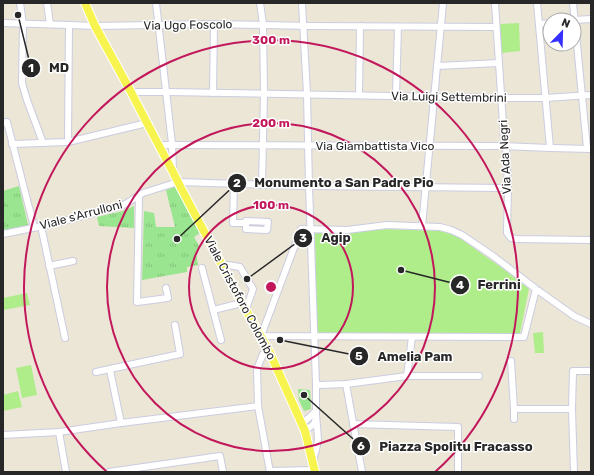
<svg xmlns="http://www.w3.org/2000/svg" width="594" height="475" viewBox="0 0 594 475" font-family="Rubik,sans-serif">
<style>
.park{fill:url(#park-tufts)}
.pitch{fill:#aeed8a}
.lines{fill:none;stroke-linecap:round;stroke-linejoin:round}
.minor-casing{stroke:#cccce1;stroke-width:8}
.major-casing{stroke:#fff;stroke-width:10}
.minor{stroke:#fff;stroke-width:6}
.major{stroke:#f7f44f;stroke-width:8}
.ring{fill:none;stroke:#c2185b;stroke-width:2}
.labels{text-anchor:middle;stroke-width:3;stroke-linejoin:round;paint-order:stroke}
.street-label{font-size:12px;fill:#272727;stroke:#fff}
.centre{fill:#c2185b;stroke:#fff;stroke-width:2}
.ring-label{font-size:12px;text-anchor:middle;font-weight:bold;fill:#c2185b;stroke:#fff;stroke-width:3;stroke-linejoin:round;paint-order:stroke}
.leader{fill:none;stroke:#272727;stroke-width:1.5}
.callout-dot{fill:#272727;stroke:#fff;stroke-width:1.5}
.mark-label{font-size:12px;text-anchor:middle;font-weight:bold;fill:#fff}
.callout-label{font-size:13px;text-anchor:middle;font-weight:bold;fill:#272727;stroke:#fff;stroke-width:3;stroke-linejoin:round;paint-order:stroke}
</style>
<defs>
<pattern id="park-tufts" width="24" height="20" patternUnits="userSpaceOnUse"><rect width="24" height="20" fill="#9ae58f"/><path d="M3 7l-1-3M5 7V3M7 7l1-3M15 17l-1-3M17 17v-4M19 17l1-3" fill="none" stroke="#85c47b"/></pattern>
</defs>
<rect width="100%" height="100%" fill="#ebe6d6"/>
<g class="park">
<polygon points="19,186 28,225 3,230 3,191"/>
<polygon points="176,186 200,233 194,237 199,246 196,252 198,265 187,267 187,272 142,280 144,211 154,213 156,227 175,227 166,190"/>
<polygon points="134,206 134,228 99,226 97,217 123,211"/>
<polygon points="298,389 310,390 311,409 304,411 299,400"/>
</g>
<g class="pitch">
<polygon points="519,23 520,51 502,53 499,24"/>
<polygon points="387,229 440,231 452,234 461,239 502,268 529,289 520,333 317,333 315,233 344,233"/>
<polygon points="27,293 30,305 3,310 3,298"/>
<polygon points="543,332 544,353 535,353 533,333"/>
<polygon points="31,365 37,395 22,398 16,368"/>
<polygon points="18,391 22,407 3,411 3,395"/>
</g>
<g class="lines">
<defs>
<g id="minor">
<polyline points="20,3 23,24 22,83 27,100 43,143"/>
<polyline points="47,3 50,24"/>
<polyline points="156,3 172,144 173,172"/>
<polyline points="260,3 263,24 264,93 262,185"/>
<polyline points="302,3 307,94 309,186 316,384 316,414 318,439 316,450 313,460"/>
<polyline points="495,3 504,139 506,146 508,188 507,233 511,238 517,239 591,240"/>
<polyline points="537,3 550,148"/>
<polyline points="573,3 587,148"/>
<polyline points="574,20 591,19"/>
<polyline points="3,23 69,25 95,26 214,24 310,26 496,27"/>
<polyline points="539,24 550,23"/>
<polyline points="437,66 499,63"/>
<polyline points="131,92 167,92 501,98 545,98 591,95"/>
<polyline points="213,93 214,24"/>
<polyline points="359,95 360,26"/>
<polyline points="396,96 398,27"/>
<polyline points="3,123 7,122 34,227"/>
<polyline points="68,142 69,25"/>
<polyline points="12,144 68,142 147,123"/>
<polyline points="158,145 500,146 550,148 591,149"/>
<polyline points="234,183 233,223 246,223 246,229 267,230 268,222 246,221 246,223"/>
<polyline points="139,196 137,302 168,298 166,288"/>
<polyline points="41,226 65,338"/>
<polyline points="422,226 443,3"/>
<polyline points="3,234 48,225 122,206 143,193 178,182 304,186 508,188"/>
<polyline points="49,266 73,261"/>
<polyline points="223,266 228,265 240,267 253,289 246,309"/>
<polyline points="202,268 221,340"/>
<polyline points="536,289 524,337 261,336 301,229 347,230 387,225 440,227 451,230 462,235 493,256 536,289 574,316 591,324"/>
<polyline points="213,310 242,303"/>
<polyline points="269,351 263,354 257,369 258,406 270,472"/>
<polyline points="511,361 514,409 572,409"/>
<polyline points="110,370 121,423"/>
<polyline points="96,372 180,354 175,325"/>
<polyline points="407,376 412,337"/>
<polyline points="316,384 320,385 346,384 407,376 479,376"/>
<polyline points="346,384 362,472"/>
<polyline points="514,419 514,409"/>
<polyline points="302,424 316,411"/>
<polyline points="353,424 458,427 458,472"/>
<polyline points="305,431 314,424 316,418"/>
<polyline points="59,432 66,472"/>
<polyline points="3,435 59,432 121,423 258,406"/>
<polyline points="270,471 315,470"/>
<polyline points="109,472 220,456 223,472"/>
<polyline points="574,472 572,409 573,371 591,371"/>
</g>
<polyline id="major" points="85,3 95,26 131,92 147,123 173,172 181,188 242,303 269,351 305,431 315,472"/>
</defs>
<use href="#minor" class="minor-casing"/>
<use href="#major" class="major-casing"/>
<use href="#minor" class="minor"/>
<use href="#major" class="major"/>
</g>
<g class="ring">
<circle cx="271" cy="287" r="82"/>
<circle cx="271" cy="287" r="164"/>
<path d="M107 472A247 247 0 1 1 435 472"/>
</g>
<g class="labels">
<g class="street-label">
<text transform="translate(188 25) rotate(-1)" y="4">Via Ugo Foscolo</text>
<text transform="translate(449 97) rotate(1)" y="4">Via Luigi Settembrini</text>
<text x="375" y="150">Via Giambattista Vico</text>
<text transform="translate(505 157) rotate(-93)" y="4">Via Ada Negri</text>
<text transform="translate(81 215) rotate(-15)" y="4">Viale s'Arrulloni</text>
<text transform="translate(240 298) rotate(62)" y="4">Viale Cristoforo Colombo</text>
</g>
</g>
<circle cx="271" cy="287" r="6" class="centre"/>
<g class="ring-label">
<text x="271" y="44">300 m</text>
<text x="271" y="127">200 m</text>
<text x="271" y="209">100 m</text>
</g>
<path class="leader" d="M18 15L31 68M177 239L237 183M247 279L303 238M401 270L460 285M280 340L359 356M304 395L361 446"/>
<g class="callout-dot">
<circle cx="18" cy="15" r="4"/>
<circle cx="177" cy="239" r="4"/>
<circle cx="247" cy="279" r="4"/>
<circle cx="401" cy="270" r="4"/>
<circle cx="280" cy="340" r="4"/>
<circle cx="304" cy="395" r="4"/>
<circle cx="31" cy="68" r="10"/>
<circle cx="237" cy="183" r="10"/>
<circle cx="303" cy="238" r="10"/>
<circle cx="460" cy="285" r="10"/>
<circle cx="359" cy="356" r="10"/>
<circle cx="361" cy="446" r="10"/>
</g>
<g class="mark-label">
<text x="31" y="72">1</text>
<text x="237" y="187">2</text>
<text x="303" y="242">3</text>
<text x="460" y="289">4</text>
<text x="359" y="360">5</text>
<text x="361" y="450">6</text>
</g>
<g class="callout-label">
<text x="59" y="72">MD</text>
<text x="344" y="187">Monumento a San Padre Pio</text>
<text x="336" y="242">Agip</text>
<text x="499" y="289">Ferrini</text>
<text x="415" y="361">Amelia Pam</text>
<text x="456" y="451">Piazza Spolitu Fracasso</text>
</g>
<rect width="594" height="475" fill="none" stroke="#272727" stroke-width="8"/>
<g transform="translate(562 32) rotate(23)"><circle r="19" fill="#ffffff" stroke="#a9a9a9"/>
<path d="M0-3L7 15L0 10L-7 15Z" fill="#352fff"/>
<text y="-6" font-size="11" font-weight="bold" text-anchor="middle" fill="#272727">N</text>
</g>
</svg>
